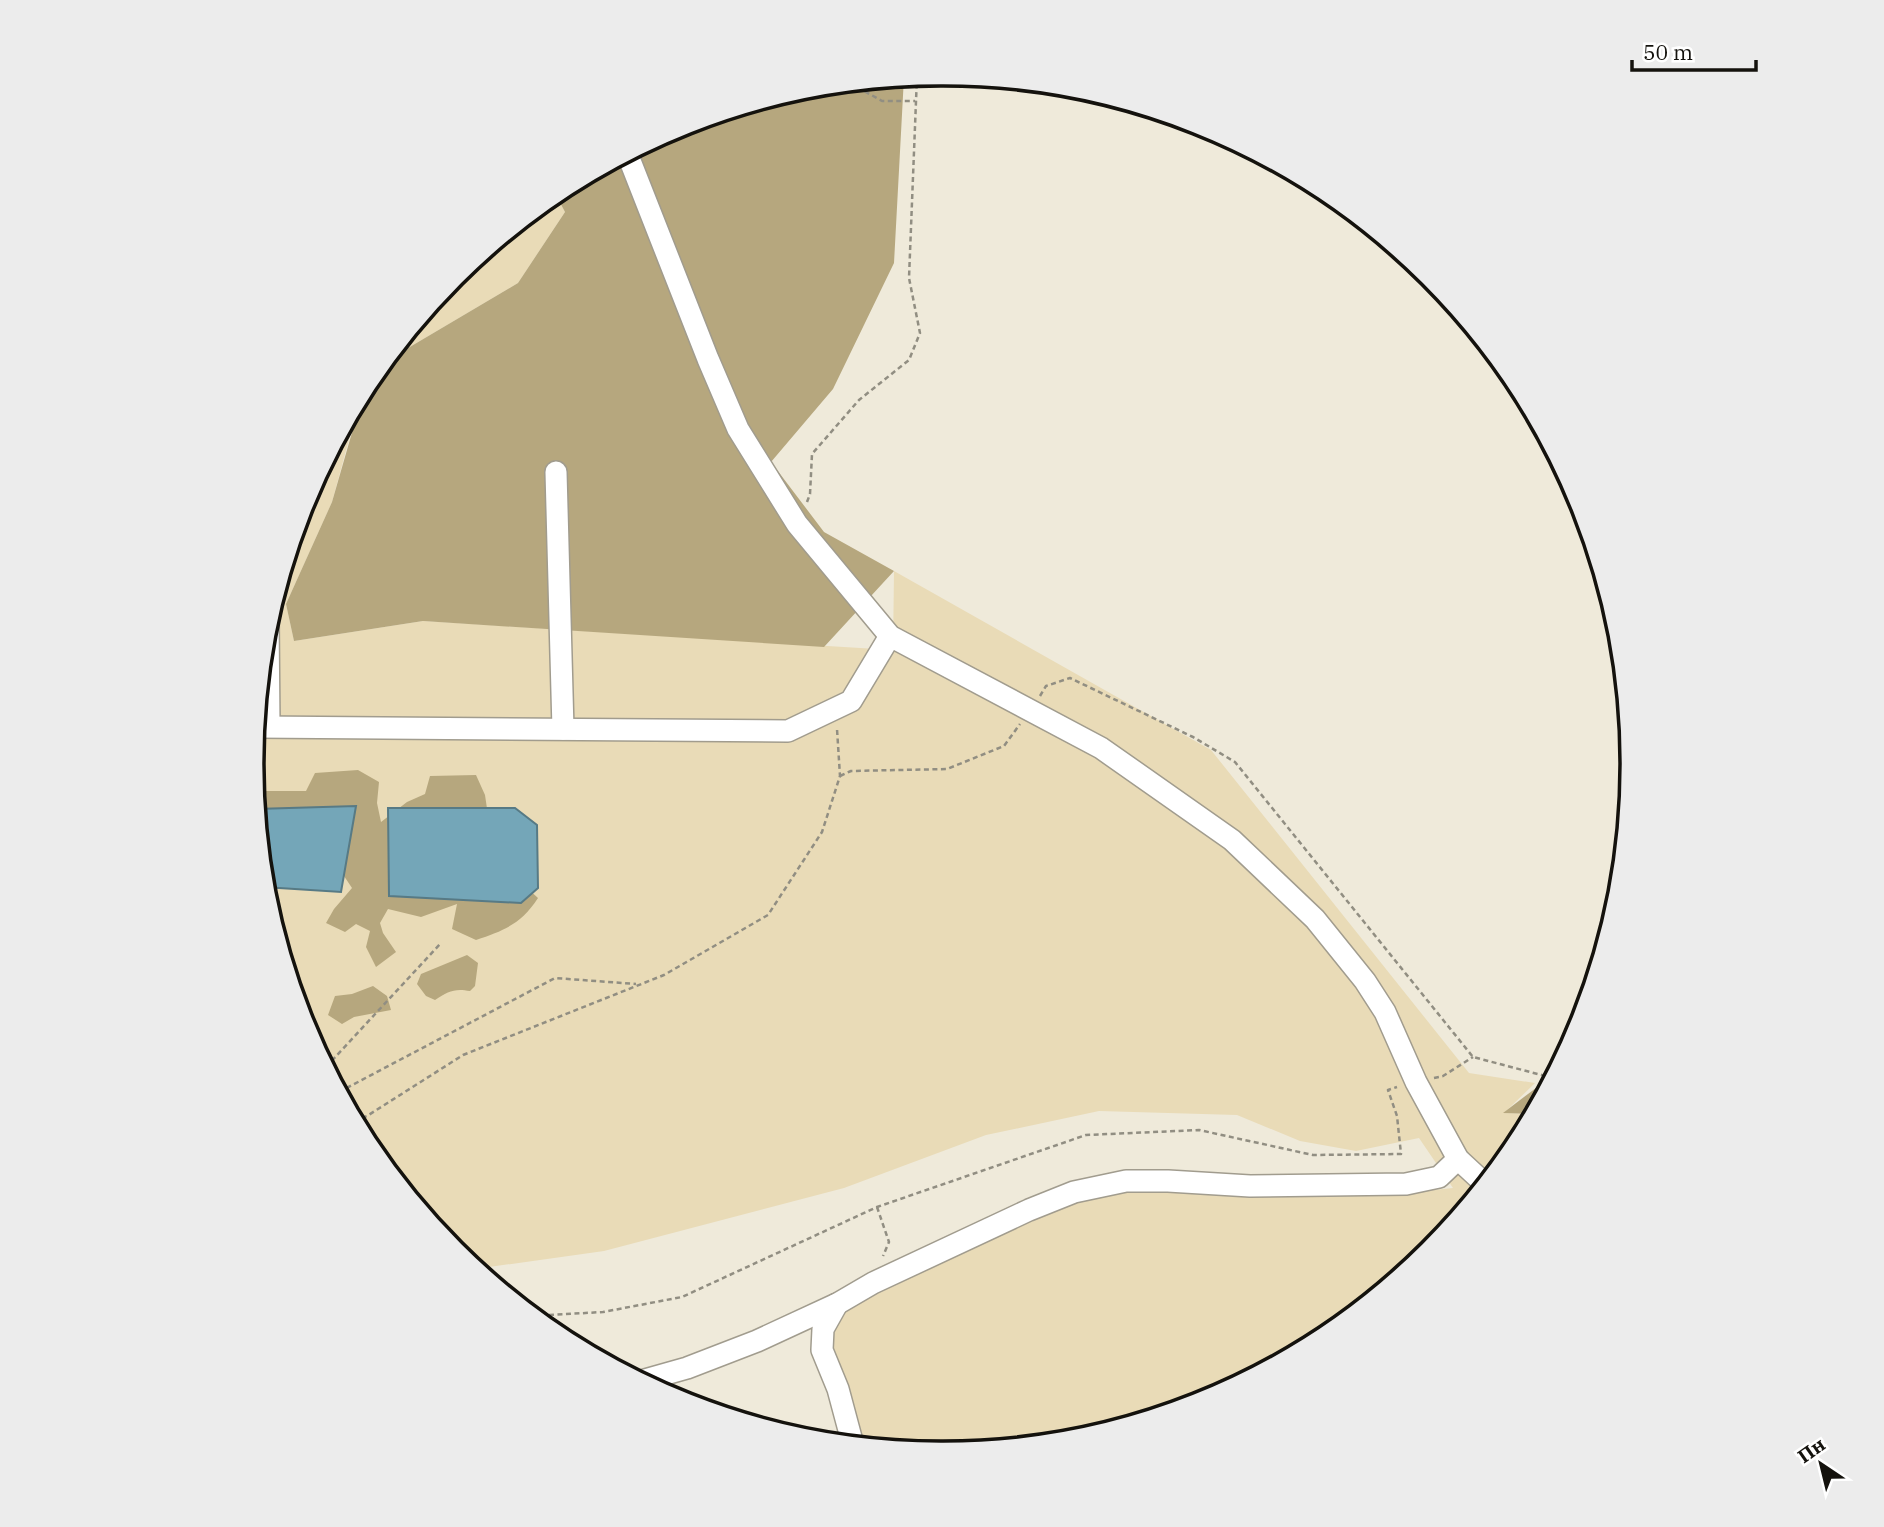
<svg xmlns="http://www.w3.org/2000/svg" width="1884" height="1527" viewBox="0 0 1884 1527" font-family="'IBM Plex Serif',serif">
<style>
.green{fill:#e9dbb7}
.forest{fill:#b6a77e}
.water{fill:#74a6b8;stroke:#577a85;stroke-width:2}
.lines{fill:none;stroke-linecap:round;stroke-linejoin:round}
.minor-casing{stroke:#a19c8e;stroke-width:24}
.path{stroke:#918e82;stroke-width:2.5;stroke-dasharray:5 3.5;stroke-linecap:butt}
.minor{stroke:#fff;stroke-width:21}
.rim{fill:none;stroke:#14120d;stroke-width:3.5}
</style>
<rect width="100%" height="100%" fill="#efeada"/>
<g class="green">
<polygon points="555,193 565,212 518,283 381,364 454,275"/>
<polygon points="371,377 350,436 332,502 286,604 294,641 423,621 893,650 894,571 1211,750 1469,1073 1535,1083 1504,1113 1533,1114 1515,1147 1430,1252 1325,1337 1206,1401 1076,1440 942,1453 861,1446 831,1340 838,1311 1051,1211 1109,1192 1385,1195 1453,1188 1419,1138 1356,1151 1300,1141 1237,1115 1099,1111 986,1135 844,1188 604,1251 475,1269 454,1251 368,1146 304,1027 265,898 252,763 265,628 305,499"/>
</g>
<g class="forest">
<polygon points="904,77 894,263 833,389 771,462 824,532 894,571 824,647 423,621 294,641 286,604 332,502 351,436 371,377 381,364 518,283 565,212 555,193 678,126 808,87"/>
<path d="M358,770L379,782L377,803L381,822L407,802L425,794L430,776L476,775L485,795L489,822L514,876L538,898C521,924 505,930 476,940L452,929L457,904L421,917L388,909L380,923L383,933L396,952L376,967L366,947L370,931L356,924L345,932L326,923L334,909L352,888L344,876L263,872L255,791H306L315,773Z"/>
<path d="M467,955L478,963L475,986L470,991C455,988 448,991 435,1000L426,996L417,984L421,974Z"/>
<polygon points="373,986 387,996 391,1010 354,1017 342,1024 328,1015 335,996 352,994"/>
<polygon points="1548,1087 1533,1114 1503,1113 1536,1088"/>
</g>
<g class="water">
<polygon points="356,806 341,892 264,887 256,809"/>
<polygon points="388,808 515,808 537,825 538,888 521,903 389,896"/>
</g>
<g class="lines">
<defs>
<g id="minor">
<polyline points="627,153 708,359 738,429 797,524 890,636 1101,748 1232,840 1315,919 1365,981 1385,1012 1416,1082 1458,1159 1485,1184"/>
<polyline points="556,472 563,729"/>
<polyline points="268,618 269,726"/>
<polyline points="256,727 788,731 851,701 890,636"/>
<polyline points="837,1304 823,1329 822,1350 838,1389 853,1445"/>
<polyline points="641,1381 687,1368 757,1341 837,1304 873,1283 1029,1210 1074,1192 1126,1181 1168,1181 1250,1186 1406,1184 1439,1177 1458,1159"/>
</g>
</defs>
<use href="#minor" class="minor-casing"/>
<g class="path">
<polyline points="850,83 882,101 915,101"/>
<polyline points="807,502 810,494 812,454 859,400 909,360 920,333 909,278 917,76"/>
<polyline points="1040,696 1046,686 1070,678 1193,737 1235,762 1473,1057 1553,1078"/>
<polyline points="840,776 851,771 947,769 1004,746 1020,724"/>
<polyline points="326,1067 441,943"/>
<polyline points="1434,1078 1443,1076 1473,1057"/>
<polyline points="339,1092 555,978 636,984"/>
<polyline points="354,1121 367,1116 463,1055 664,975 768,915 822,832 840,776 837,729"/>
<polyline points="877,1207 889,1242 883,1256"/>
<polyline points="532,1316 603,1312 682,1297 877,1207 1086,1135 1199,1130 1313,1155 1401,1154 1397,1116 1388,1090 1397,1087"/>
</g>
<use href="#minor" class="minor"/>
</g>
<path d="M0 0H1884V1527H0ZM941 86H943A677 677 0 0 1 1620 763V764A677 677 0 0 1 943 1441H941A677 677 0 0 1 264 764V763A677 677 0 0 1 941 86Z" fill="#ececec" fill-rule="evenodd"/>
<path class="rim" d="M941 86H943A677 677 0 0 1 1620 763V764A677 677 0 0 1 943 1441H941A677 677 0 0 1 264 764V763A677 677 0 0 1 941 86Z"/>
<g transform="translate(1821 1464) rotate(325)" stroke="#ffffff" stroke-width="5" paint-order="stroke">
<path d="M0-5L12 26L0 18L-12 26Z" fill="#14120d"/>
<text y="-10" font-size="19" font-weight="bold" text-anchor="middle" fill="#14120d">Пн</text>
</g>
<path d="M1632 60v10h124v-10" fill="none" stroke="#14120d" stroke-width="3.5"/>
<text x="1643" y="60" font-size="21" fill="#14120d" stroke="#ffffff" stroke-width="5" paint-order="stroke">50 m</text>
</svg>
